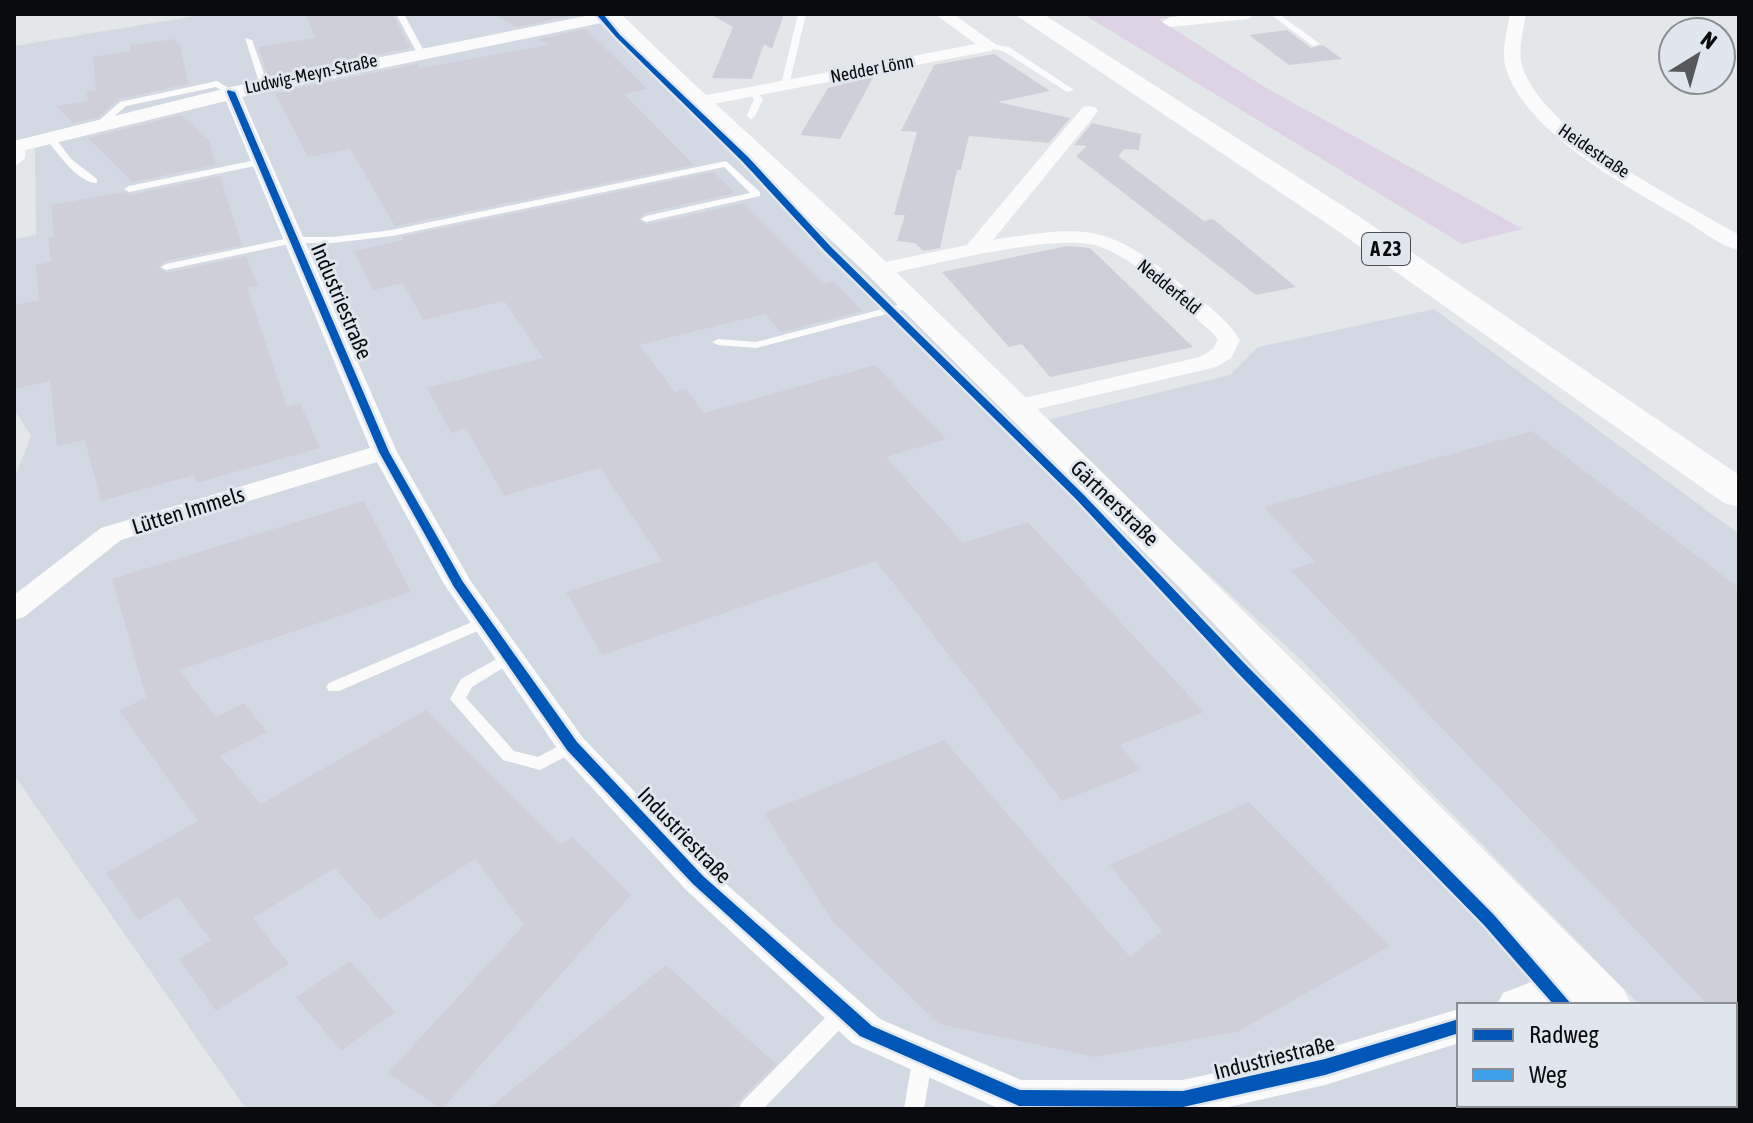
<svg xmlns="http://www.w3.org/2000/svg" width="1753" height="1123" viewBox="0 0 1753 1123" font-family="'Asap Condensed',sans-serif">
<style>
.built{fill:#d3d9e2}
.green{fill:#ded2e5}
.building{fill:#cfcfd9}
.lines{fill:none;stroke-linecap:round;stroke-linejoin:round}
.service{fill:#fbfbfc;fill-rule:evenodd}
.minor{fill:#fbfbfc;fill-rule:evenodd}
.tertiary{fill:#fbfbfc;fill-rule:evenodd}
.motorway{fill:#fbfbfc;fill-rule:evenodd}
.quiet{stroke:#3ca1e9;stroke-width:13;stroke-dasharray:26 13;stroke-linecap:butt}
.cycleway-casing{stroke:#e0e6ee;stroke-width:5}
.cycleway{fill:#0057b8;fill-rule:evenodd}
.labels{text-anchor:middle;stroke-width:6;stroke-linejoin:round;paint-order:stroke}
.far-street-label{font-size:18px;fill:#0a0b0e;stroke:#e0e6ee}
.shield{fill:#e0e6ee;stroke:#4a4d51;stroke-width:2}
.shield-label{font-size:20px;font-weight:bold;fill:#0a0b0e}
.street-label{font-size:22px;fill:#0a0b0e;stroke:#e0e6ee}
</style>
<rect width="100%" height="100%" fill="#e4e7ea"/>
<g class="built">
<polygon points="207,14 590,14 726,145 958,355 1195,601 1553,1005 1459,1005 1459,1105 1639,1105 1643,1109 246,1109 14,775 14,479 31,436 14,409 14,239 36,235 35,149 14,139 14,46"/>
<polygon points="1434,309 1739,534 1739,1109 1735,1105 1735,1005 1640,1005 1302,661 1072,448 1047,420 1230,375 1258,347"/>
</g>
<polygon class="green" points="1083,14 1197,14 1158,19 1268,89 1523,229 1462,244"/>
<g class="building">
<polygon points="306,14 393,14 410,48 268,76 258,47 315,38"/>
<polygon points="494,14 571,14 572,16 516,27"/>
<polygon points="710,14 784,14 772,49 764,44 752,79 712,78 733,27"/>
<polygon points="586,29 647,89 624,94 694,165 395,226 350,149 308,157 275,93 417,64 420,68 548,45 538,39"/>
<polygon points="1287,30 1311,48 1323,45 1342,59 1289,65 1249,35"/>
<polygon points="175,39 176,44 180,44 188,84 119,99 99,117 73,123 56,106 88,101 86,91 96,90 93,57 130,51 130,45"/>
<polygon points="994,54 1050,91 998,102 1070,118 1049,143 969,136 961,170 957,170 940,248 923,251 915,243 897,241 905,215 894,215 917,132 901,131 934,65"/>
<polygon points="874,76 840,139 800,135 828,88"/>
<polygon points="181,115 209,140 216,165 132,182 88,138"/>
<polygon points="1092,123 1141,134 1139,150 1125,149 1118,156 1204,221 1213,219 1296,287 1256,295 1076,156 1087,146 1074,145"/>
<polygon points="713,172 735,193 645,213 638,220 647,225 744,203 825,284 834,281 862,311 781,332 765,314 639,345 675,392 686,389 704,413 875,365 946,439 886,457 963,543 1028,522 1204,712 1120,745 1140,770 1062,801 876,561 602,655 566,592 662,561 600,468 504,496 466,428 451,433 427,388 543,358 504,301 423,320 403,283 373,290 354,251 403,240 401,237"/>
<polygon points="220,176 242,245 165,261 158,268 167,273 246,256 258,286 247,288 287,407 300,403 320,448 196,483 194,475 101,501 85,440 57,446 50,381 14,389 14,305 39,300 36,265 51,262 48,238 54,237 51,205 124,192 130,195"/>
<polygon points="1067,246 1090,248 1193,347 1050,377 1022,344 1009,347 942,272"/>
<polygon points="1532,431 1739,588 1739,1005 1708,1005 1290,570 1315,562 1264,507"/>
<polygon points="364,501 411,592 179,670 216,717 244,703 267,732 220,756 261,804 426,710 561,844 572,837 631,895 442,1109 388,1073 524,925 475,859 380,920 335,868 253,918 289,964 216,1011 179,959 211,940 178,897 139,920 106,873 198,821 119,710 146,698 112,579"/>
<polygon points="944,740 1130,957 1162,931 1110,865 1249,802 1390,946 1237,1032 1095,1057 939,1024 833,922 764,813"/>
<polygon points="350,961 395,1012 341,1051 296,997"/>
<polygon points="666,965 776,1064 731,1109 488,1109"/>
</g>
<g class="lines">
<g class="service">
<polygon points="396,14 404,14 424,51 423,53 417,53"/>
<polygon points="798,14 806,14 789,85 785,88 781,85"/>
<polygon points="1270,14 1279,14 1320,44 1313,46"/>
<polygon points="245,38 252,40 268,85 267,87 260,85"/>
<polygon points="990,44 1009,47 1074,90 1067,92 1003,51 987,48 987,44"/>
<polygon points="217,81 235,92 228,94 216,87 126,106 102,127 94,125 120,102"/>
<polygon points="752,89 763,99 755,116 751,119 747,116 754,99 748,92"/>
<path d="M48,136H54L71,159L97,179V183C78,183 57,153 46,138Z"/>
<polygon points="21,143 26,146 25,158 14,167 16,146"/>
<polygon points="261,159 264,160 264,164 129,192 124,189 129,186"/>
<polygon points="726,161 760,192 760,196 646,222 641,219 646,216 750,193 724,167 392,236 333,243 294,243 166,270 161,267 166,264 294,237 333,237 392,230"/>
<polygon points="913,301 917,302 917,306 756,348 718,345 712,342 718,339 756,342"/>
<polygon points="484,617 491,622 489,626 339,691 329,691 326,687 329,683"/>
<polygon points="509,652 514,653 517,657 514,661 472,687 466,698 514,751 538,757 566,742 578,742 580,746 578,750 540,770 503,760 450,699 461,679"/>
<polygon points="844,1004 851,1006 854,1012 851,1018 763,1109 739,1109 742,1102 837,1006"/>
<polygon points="923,1047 930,1050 933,1056 924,1109 904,1109 913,1056 916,1050"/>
</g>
<g class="minor">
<polygon points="596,14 619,16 611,21 242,97 397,452 470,580 583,738 710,870 880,1019 1021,1080 1183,1080 1325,1049 1459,1009 1459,1043 1325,1085 1220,1109 1000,1109 852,1043 686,890 561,754 444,584 377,462 121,540 24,617 14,620 14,595 101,528 370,448 226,101 14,153 14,141 231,87"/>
<polygon points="935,14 953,14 998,46 990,51 697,107 688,102 697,97 976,44"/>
<polygon points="1202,14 1256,14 1248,19 1170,27 1162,22 1170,17"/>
<path d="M1510,14H1526C1523,31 1517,52 1523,69C1547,135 1679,200 1739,235V250C1720,246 1702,231 1686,221C1628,187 1528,135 1506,69C1501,52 1507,31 1510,14Z"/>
<path d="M1089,106L1095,107L1098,111L1095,115L993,240C1087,225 1107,223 1182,285C1203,302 1225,317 1240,340L1231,358L1216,367L1016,414L1007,412L1004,407L1007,402L1200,357L1213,349L1218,340L1213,333C1179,305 1143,263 1101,247C1060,231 927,266 879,276L868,270L871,265L967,245L1083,107Z"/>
<polygon points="1583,962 1596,967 1602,978 1596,989 1558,1005 1497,1005 1503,993"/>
</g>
<g class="tertiary">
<path d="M600,14H621C710,102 804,182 893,269C1140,507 1382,748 1624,990L1631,1005H1575L1180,588L869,276L689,107Z"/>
<polygon points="1670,1105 1724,1105 1726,1109 1672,1109"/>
</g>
<polygon class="motorway" points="1014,14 1043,14 1357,215 1739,475 1739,507 1724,503 1335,229"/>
<polyline class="quiet" points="1660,1105 1664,1109"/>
<defs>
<g id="cycleway">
<polygon points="596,14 603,14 620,35 748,157 831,247 1084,495 1245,664 1494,915 1572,1005 1554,1005 1484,925 1235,670 1076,499 825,251 742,161 616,37"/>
<polygon points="228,90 235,92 389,452 463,582 577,742 703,876 872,1026 1020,1090 1183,1091 1325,1059 1459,1019 1459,1033 1325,1075 1183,1107 1019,1106 860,1036 693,884 567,750 454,587 379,452 227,92"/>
</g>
</defs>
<use href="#cycleway" class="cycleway-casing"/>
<use href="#cycleway" class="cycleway"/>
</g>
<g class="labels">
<g class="far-street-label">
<text transform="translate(872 69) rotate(-11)" y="6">Nedder Lönn</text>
<text transform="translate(311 74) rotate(-12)" y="6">Ludwig-Meyn-Straße</text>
<text transform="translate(1594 151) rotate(34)" y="6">Heidestraße</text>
<text transform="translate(1169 287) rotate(39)" y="6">Nedderfeld</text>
</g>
<rect class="shield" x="1362" y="233" width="48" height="32" rx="6"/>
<g class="shield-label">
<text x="1386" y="256">A 23</text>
</g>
<g class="street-label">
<text transform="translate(342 301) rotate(67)" y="8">Industriestraße</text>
<text transform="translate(1115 503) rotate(44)" y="8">Gärtnerstraße</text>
<text transform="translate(188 510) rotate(-17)" y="8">Lütten Immels</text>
<text transform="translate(685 835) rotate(46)" y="8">Industriestraße</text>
<text transform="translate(1274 1057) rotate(-14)" y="8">Industriestraße</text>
</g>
</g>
<rect width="1753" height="1123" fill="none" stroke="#0a0b0e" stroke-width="32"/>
<rect x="1457" y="1003" width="280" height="104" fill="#e0e6ee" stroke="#8a8e94" stroke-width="2"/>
<rect x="1473" y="1029" width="40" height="12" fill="#0057b8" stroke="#8a8e94" stroke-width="2"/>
<text x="1529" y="1043" font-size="24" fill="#0a0b0e">Radweg</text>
<rect x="1473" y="1069" width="40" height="12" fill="#3ca1e9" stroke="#8a8e94" stroke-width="2"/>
<text x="1529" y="1083" font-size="24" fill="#0a0b0e">Weg</text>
<g transform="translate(1697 56) rotate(37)"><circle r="38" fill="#e0e6ee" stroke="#8a8e94" stroke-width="2"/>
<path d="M0-6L14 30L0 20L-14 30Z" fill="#56585b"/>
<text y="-12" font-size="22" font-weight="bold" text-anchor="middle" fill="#0a0b0e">N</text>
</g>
</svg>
